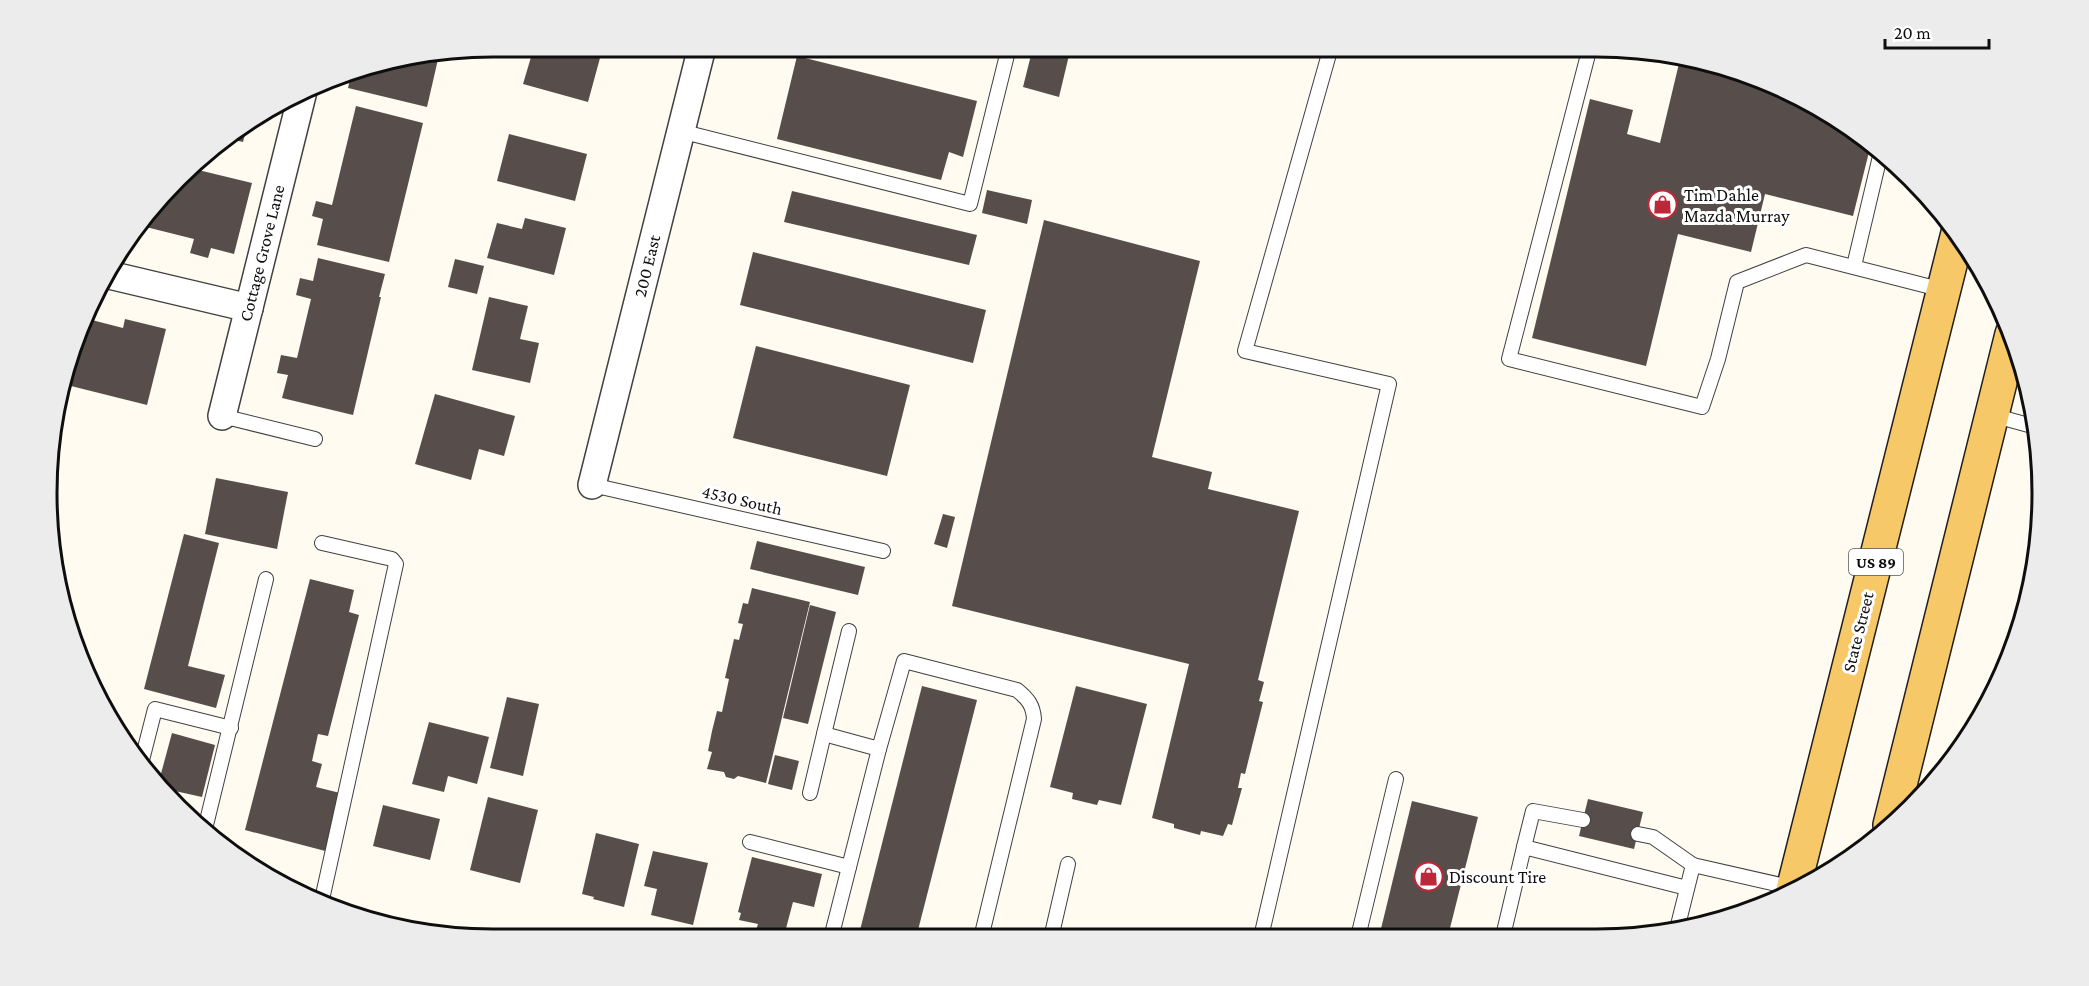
<svg xmlns="http://www.w3.org/2000/svg" width="2089" height="986" viewBox="0 0 2089 986" font-family="'Crimson Pro',serif">
<style>
.building{fill:#574e4b}
.lines{fill:none;stroke-linecap:round;stroke-linejoin:round}
.lane-casing{stroke:#414141;stroke-width:16}
.street-casing{stroke:#414141;stroke-width:30}
.primary-casing{stroke:#1f1f1f;stroke-width:36}
.lane{stroke:#fff;stroke-width:14}
.street{stroke:#fff;stroke-width:27}
.primary{stroke:#f7c868;stroke-width:33}
.labels{text-anchor:middle;stroke-width:6;stroke-linejoin:round;paint-order:stroke}
.shield{fill:#fff;stroke:#565656;stroke-width:1.5}
.shield-label{font-size:16px;font-weight:bold;fill:#0e0e0e}
.poi-label{font-size:18px;fill:#0e0e0e;stroke:#fff;text-anchor:start}
.street-label{font-size:18px;fill:#0e0e0e;stroke:#fff}
.rim{fill:none;stroke:#0e0e0e;stroke-width:3}
</style>
<rect width="100%" height="100%" fill="#fffbf0"/>
<g class="building">
<polygon points="534,47 603,47 588,102 523,84"/>
<polygon points="1033,47 1071,47 1059,97 1023,87"/>
<polygon points="439,55 427,107 348,88 352,70"/>
<polygon points="1681,55 1767,80 1844,122 1871,144 1853,216 1765,194 1751,252 1678,234 1646,366 1532,338 1590,99 1633,110 1627,134 1660,143"/>
<polygon points="797,56 977,101 963,157 949,152 941,180 777,139"/>
<polygon points="356,106 423,123 389,262 317,245 323,219 312,216 316,201 332,205"/>
<polygon points="248,122 243,142 226,138"/>
<polygon points="509,134 587,154 575,201 497,181"/>
<polygon points="190,168 252,183 234,254 211,248 208,258 190,253 194,239 142,226"/>
<polygon points="987,190 1032,200 1027,224 982,213"/>
<polygon points="792,191 977,235 969,265 784,222"/>
<polygon points="525,218 566,228 554,275 487,258 497,223 522,229"/>
<polygon points="1044,220 1200,261 1152,457 1212,472 1208,489 1299,511 1258,680 1264,682 1259,701 1263,702 1245,774 1241,773 1238,788 1242,788 1232,825 1228,824 1223,836 1201,831 1200,835 1174,828 1174,824 1152,818 1189,664 952,606"/>
<polygon points="753,252 986,310 973,363 740,305"/>
<polygon points="318,258 385,274 379,297 381,297 353,415 282,398 288,375 277,373 281,355 297,358 311,299 296,295 300,278 313,281"/>
<polygon points="455,259 484,266 477,294 448,287"/>
<polygon points="489,297 528,306 520,339 539,343 530,383 472,370"/>
<polygon points="88,319 123,328 125,319 166,329 147,405 63,384"/>
<polygon points="756,346 910,385 887,476 733,438"/>
<polygon points="435,394 515,416 504,456 479,449 471,480 415,464"/>
<polygon points="216,478 288,492 277,549 205,534"/>
<polygon points="943,514 955,517 947,548 934,544"/>
<polygon points="184,534 219,543 188,666 225,675 216,708 144,689"/>
<polygon points="757,541 865,567 858,595 750,569"/>
<polygon points="310,579 354,590 349,612 359,615 328,736 318,734 312,761 322,764 316,787 344,794 329,852 245,830"/>
<polygon points="752,588 810,602 766,783 738,776 734,779 726,777 724,772 707,769 712,752 708,751 712,731 717,711 722,712 729,679 725,678 734,639 739,640 743,624 738,623 743,603 748,604"/>
<polygon points="810,605 836,612 808,724 783,718"/>
<polygon points="922,686 977,700 916,938 858,938"/>
<polygon points="1076,686 1147,704 1121,805 1099,800 1097,805 1072,799 1073,793 1050,787"/>
<polygon points="507,697 539,704 523,776 490,768"/>
<polygon points="429,722 489,737 477,784 448,776 444,792 412,784"/>
<polygon points="172,733 215,745 202,797 166,789 159,781"/>
<polygon points="775,755 799,761 792,790 768,784"/>
<polygon points="488,797 538,810 520,883 470,870"/>
<polygon points="1588,799 1643,812 1634,849 1579,836"/>
<polygon points="1412,801 1478,817 1448,936 1379,937"/>
<polygon points="383,805 440,819 430,860 373,846"/>
<polygon points="596,833 639,844 624,907 593,899 594,897 582,894"/>
<polygon points="653,851 708,863 693,925 651,915 657,889 644,886"/>
<polygon points="752,857 822,874 814,907 793,902 784,936 756,930 758,924 739,920 741,913 738,912"/>
</g>
<g class="lines">
<defs>
<g id="lane">
<polyline points="1590,47 1509,359 1702,407 1718,359 1737,282 1806,255 1943,290"/>
<polyline points="680,131 970,204 1009,47"/>
<polyline points="1854,266 1881,152"/>
<polyline points="1992,415 2036,427"/>
<polyline points="222,416 315,439"/>
<polyline points="592,485 883,551"/>
<polyline points="824,734 849,631"/>
<polyline points="142,760 155,709 231,728"/>
<polyline points="810,793 824,734 879,749"/>
<polyline points="205,829 266,579"/>
<polyline points="1638,834 1653,837 1693,865"/>
<polyline points="750,842 849,867"/>
<polyline points="1524,847 1533,811 1583,820"/>
<polyline points="321,904 396,564 392,559 322,543"/>
<polyline points="1677,929 1693,865 1794,888"/>
<polyline points="1503,936 1524,847 1687,888"/>
<polyline points="1261,937 1389,384 1245,351 1331,47"/>
<polyline points="1358,937 1396,779"/>
<path d="M831,938L879,749L904,661L1017,690C1028,699 1033,705 1034,719L981,938"/>
<polyline points="1051,938 1068,864"/>
<polyline points="751,939 751,937"/>
</g>
<g id="street">
<polyline points="105,274 249,308"/>
<polyline points="222,416 303,91"/>
<polyline points="592,485 702,47"/>
</g>
<g id="primary">
<polyline points="1890,825 2012,334"/>
<polyline points="1793,890 1958,233"/>
</g>
</defs>
<use href="#lane" class="lane-casing"/>
<use href="#street" class="street-casing"/>
<use href="#primary" class="primary-casing"/>
<use href="#lane" class="lane"/>
<use href="#street" class="street"/>
<use href="#primary" class="primary"/>
</g>
<defs>
<symbol id="shop-ring" viewBox="-11 -11 22 22"><circle r="9.5" fill="#fff" stroke="#bd273a" stroke-width="1.5"/><path d="M-5-2.5h2.3a2.7 3.5 0 0 1 5.4 0H5L5.5 6h-11ZM-1.5-2.5h3a1.5 2.3 0 0 0-3 0Z" fill="#bd273a"/></symbol>
</defs>
<g fill-rule="evenodd">
<use href="#shop-ring" x="1646" y="188" width="33" height="33"/>
<use href="#shop-ring" x="1412" y="860" width="33" height="33"/>
</g>
<g class="labels">
<rect class="shield" x="1849" y="549" width="54" height="26" rx="4.5"/>
<g class="shield-label">
<text x="1876" y="568">US 89</text>
</g>
<g class="poi-label">
<text x="1684" y="201">Tim Dahle<tspan x="1684" dy="21">Mazda Murray</tspan></text>
<text x="1449" y="883">Discount Tire</text>
</g>
<g class="street-label">
<text transform="translate(262 253) rotate(-76)" y="6">Cottage Grove Lane</text>
<text transform="translate(647 266) rotate(-76)" y="6">200 East</text>
<text transform="translate(742 500) rotate(13)" y="6">4530 South</text>
<text transform="translate(1858 632) rotate(-76)" y="6">State Street</text>
</g>
</g>
<path d="M0 0H2089V986H0ZM493 57H1596A436 436 0 0 1 2032 493V493A436 436 0 0 1 1596 929H493A436 436 0 0 1 57 493V493A436 436 0 0 1 493 57Z" fill="#ececec" fill-rule="evenodd"/>
<path class="rim" d="M493 57H1596A436 436 0 0 1 2032 493V493A436 436 0 0 1 1596 929H493A436 436 0 0 1 57 493V493A436 436 0 0 1 493 57Z"/>
<path d="M1885 39v9h104v-9" fill="none" stroke="#0e0e0e" stroke-width="3"/>
<text x="1894" y="39" font-size="18" fill="#0e0e0e" stroke="#ffffff" stroke-width="4.5" paint-order="stroke">20 m</text>
</svg>
